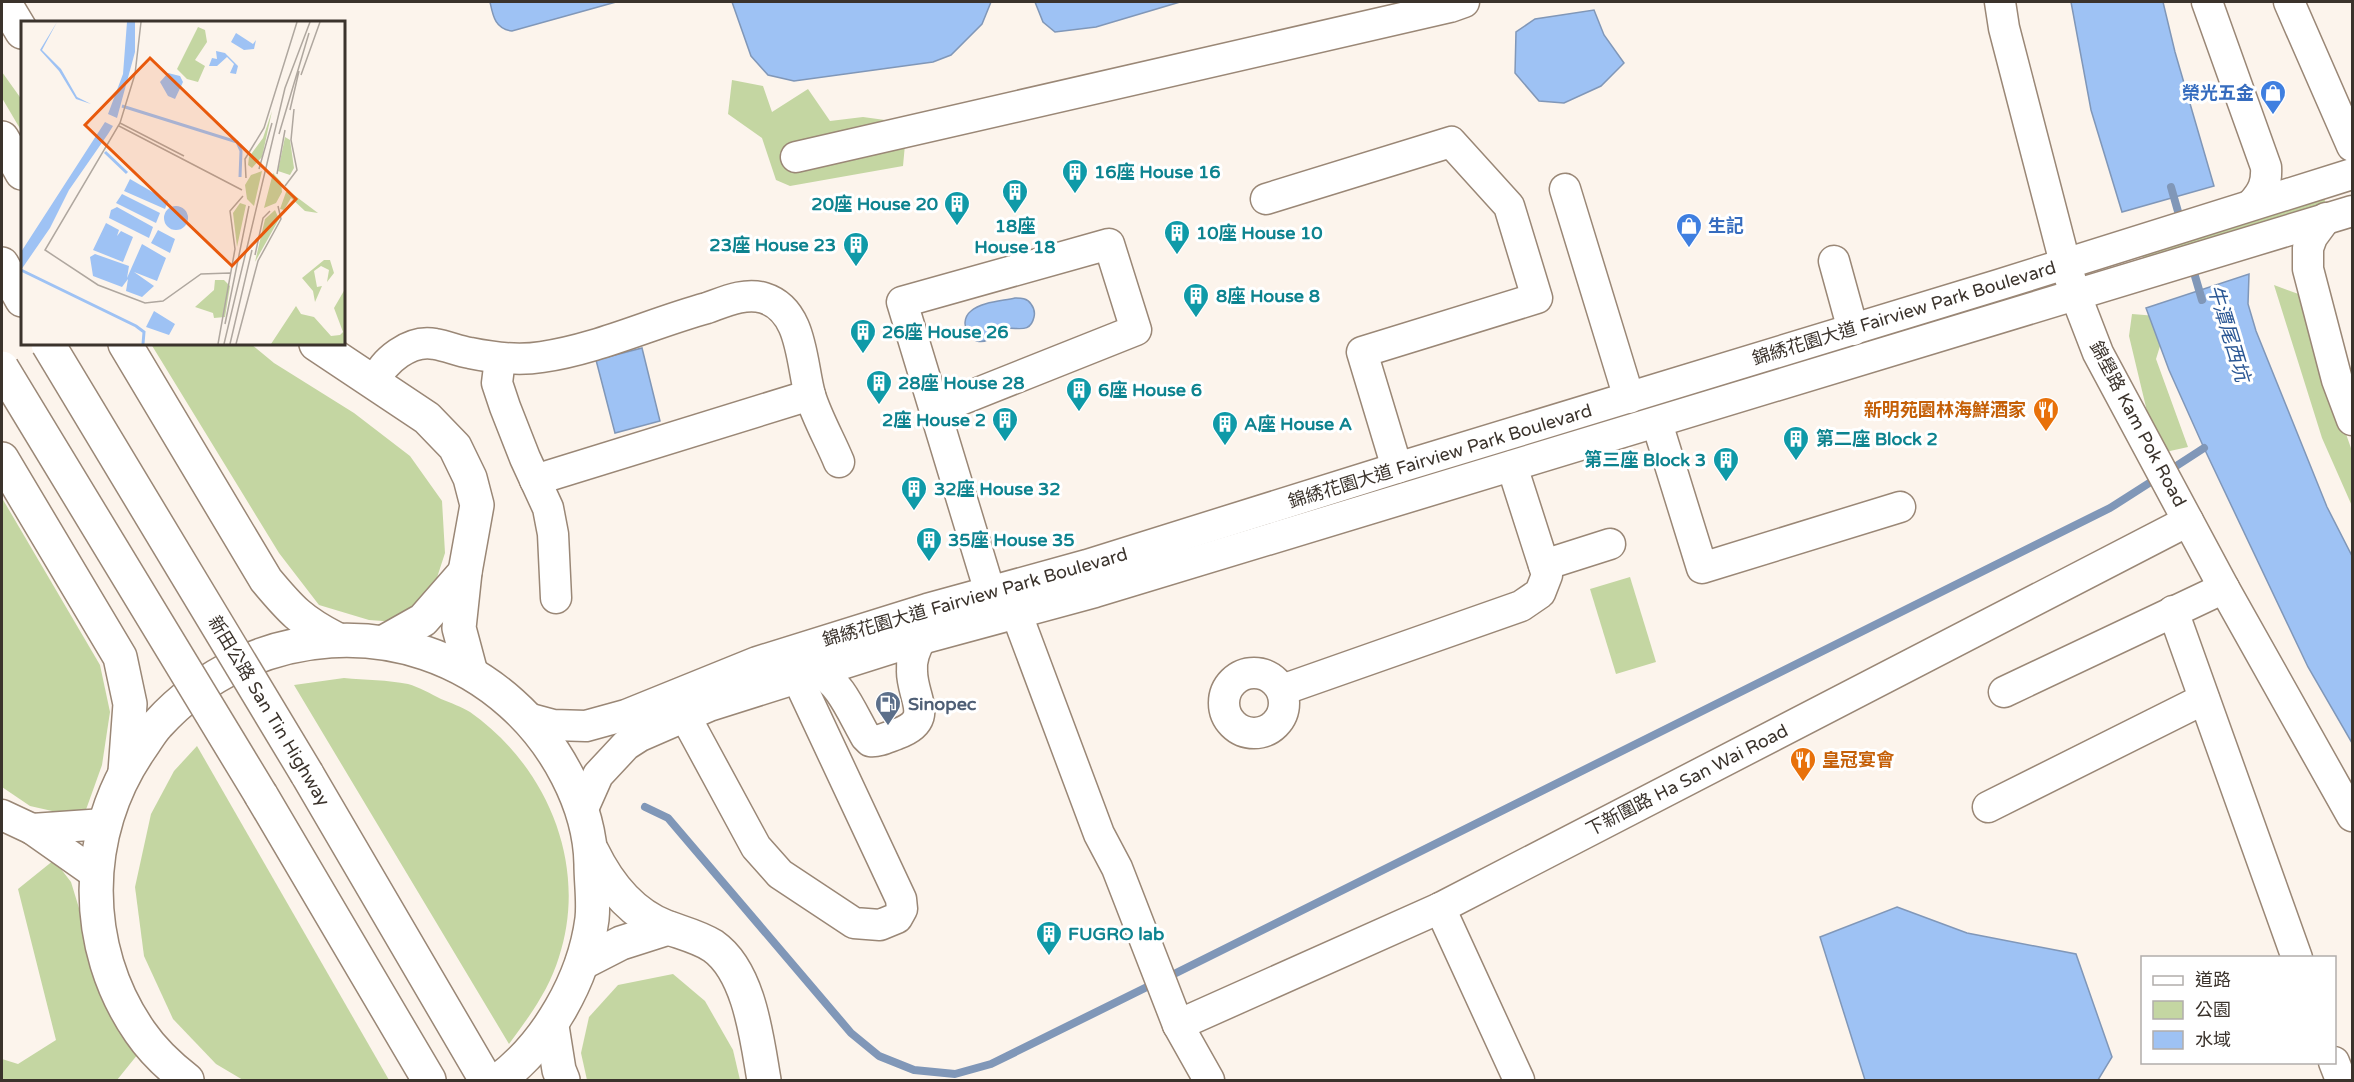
<svg xmlns="http://www.w3.org/2000/svg" width="2354" height="1082" viewBox="0 0 2354 1082" font-family="'Varela Round','Noto Sans TC',sans-serif">
<style>
.green{fill:#c4d6a2}
.water{fill:#9ec2f4;stroke:#8097b8;stroke-width:1.5}
.lines{fill:none;stroke-linecap:round;stroke-linejoin:round}
.stream{stroke:#8097b8;stroke-width:8}
.minor-casing{stroke:#9a8776;stroke-width:33}
.major-casing{stroke:#9a8776;stroke-width:36}
.highway-casing{stroke:#9a8776;stroke-width:36}
.minor{stroke:#fff;stroke-width:30}
.major{stroke:#fff;stroke-width:33}
.highway{stroke:#fff;stroke-width:33}
.highway-bridge-casing{stroke:#9a8776;stroke-width:36;stroke-linecap:butt}
.highway-bridge{stroke:#fff;stroke-width:33}
.labels{text-anchor:middle;stroke-width:6;stroke-linejoin:round;paint-order:stroke}
.shop-label{font-size:18px;font-weight:bold;fill:#366cbe;stroke:#fff;text-anchor:end}
.culture-label{font-size:18px;font-weight:bold;fill:#0d838f;stroke:#fff;text-anchor:start}
.street-label{font-size:18px;fill:#3b332c;stroke:#fff}
.food-label{font-size:18px;font-weight:bold;fill:#c56008;stroke:#fff;text-anchor:end}
.service-label{font-size:18px;font-weight:bold;fill:#4e5e75;stroke:#fff;text-anchor:start}
.water-label{font-size:20px;font-style:italic;fill:#2b5794;stroke:#fff}
.inset-river{fill:none;stroke:#9ec2f4;stroke-width:3}
.inset-road{fill:none;stroke:#afa79f;stroke-width:1.5}
.view{fill:#e8590c;fill-opacity:0.15;stroke:#e8590c;stroke-width:3}
.inset-edge{fill:none;stroke:#3b332c;stroke-width:3}
</style>
<rect width="100%" height="100%" fill="#fcf4ec"/>
<g class="green">
<polygon points="2,72 22,100 22,132 2,98"/>
<polygon points="732,80 763,86 772,112 808,89 830,121 863,117 907,123 903,166 790,186 776,180 762,138 728,114"/>
<polygon points="2323,193 2326,205 2144,260 2140,249"/>
<polygon points="2274,285 2304,296 2320,360 2352,451 2352,506 2322,438"/>
<polygon points="2132,314 2169,317 2156,359 2188,447 2161,453 2150,424 2129,336"/>
<polygon points="151,344 251,344 274,363 354,413 410,456 442,501 445,553 431,596 396,622 369,620 319,605 279,553"/>
<polygon points="2,498 100,665 110,712 102,765 83,818 30,806 2,787"/>
<polygon points="1630,577 1656,662 1616,674 1590,589"/>
<path d="M344,678C365,680 388,680 408,684C419,687 431,694 441,699C451,703 462,707 470,712C547,766 589,865 559,957C549,990 529,1017 509,1044L294,685Z"/>
<polygon points="197,746 389,1080 243,1080 216,1064 173,1019 144,956 135,887 151,814 174,771"/>
<polygon points="54,860 71,882 97,967 138,1054 117,1080 2,1080 2,1059 18,1064 56,1040 18,889"/>
<polygon points="673,974 705,1001 733,1050 740,1080 587,1080 581,1053 589,1017 618,985"/>
</g>
<g class="water">
<path d="M490,2H616L512,31C495,29 493,16 490,2Z"/>
<polygon points="732,2 991,2 982,24 951,55 933,62 794,81 768,75 751,56"/>
<polygon points="1035,2 1180,2 1096,27 1055,32 1043,22"/>
<polygon points="2071,2 2163,2 2175,52 2214,186 2122,212 2091,110"/>
<polygon points="1594,10 1604,35 1624,63 1601,86 1564,103 1539,101 1515,73 1516,32 1535,19"/>
<polygon points="2249,274 2248,304 2256,331 2327,507 2352,556 2352,743 2308,667 2204,448 2169,370 2146,308"/>
<path d="M1015,298C1021,298 1027,298 1031,304C1034,308 1035,313 1034,317C1030,335 1016,326 1004,329C997,330 994,335 989,339C972,350 956,323 971,311C981,302 1002,301 1015,298Z"/>
<polygon points="642,348 660,421 615,433 596,360"/>
<polygon points="1897,907 1967,933 2076,954 2112,1057 2098,1080 1865,1080 1820,937"/>
</g>
<g class="lines">
<g class="stream">
<polyline points="2171,187 2181,222"/>
<polyline points="2192,266 2202,300"/>
<polyline points="2167,472 2204,448"/>
<polyline points="645,807 668,818 851,1033 879,1056 914,1070 955,1074 991,1064 1155,983"/>
<polyline points="1166,978 2110,508 2157,478"/>
</g>
<defs>
<g id="minor">
<polyline points="2000,2 2004,28 2065,263 2076,296 2098,353 2224,588 2352,816"/>
<path d="M2207,2L2266,167C2267,183 2263,192 2252,204"/>
<polyline points="2289,2 2352,146"/>
<polyline points="796,157 1450,7 1464,2"/>
<polyline points="1565,189 1629,398"/>
<polyline points="1266,199 1451,142 1509,206 1537,298 1362,352 1397,468"/>
<polyline points="2326,218 2312,237 2308,248 2308,269 2337,380 2352,420"/>
<polyline points="1834,261 1853,330"/>
<polyline points="500,359 497,383 505,407 525,458 548,508 553,534 556,598"/>
<path d="M375,382C383,361 410,339 435,344C447,346 458,351 470,353C494,358 517,361 542,357C598,349 652,323 707,308C724,302 745,292 764,298C803,310 801,363 810,395C817,418 830,440 839,462"/>
<polyline points="935,410 1136,330 1109,244 902,302 996,612"/>
<polyline points="1657,423 1702,568 1900,507"/>
<polyline points="535,480 810,395"/>
<polyline points="1544,565 1610,544"/>
<polyline points="1010,596 1099,834 1117,868 1178,1025 1209,1080"/>
<polyline points="2173,611 2297,958"/>
<path d="M817,671C840,681 853,715 866,737L870,741C879,742 888,737 897,734C936,720 912,699 912,671C911,659 915,649 921,639"/>
<circle cx="1254" cy="703" r="30"/>
<polyline points="1282,690 1521,606 1540,593 1547,575 1512,466"/>
<polyline points="2004,692 2224,588"/>
<polyline points="685,716 756,847 780,874 854,923 880,925 897,918 902,909 901,899 797,677"/>
<polyline points="527,718 553,725 586,726 626,715 757,662 927,609 1087,565 1397,468 1998,285 2352,174"/>
<polyline points="1988,807 2204,699"/>
<polyline points="582,811 598,775 626,745 640,736 709,706 921,639 1095,592 2352,211"/>
<polyline points="2,815 32,829 96,874"/>
<polyline points="32,829 104,824"/>
<polyline points="1440,908 1519,1080"/>
<polyline points="1178,1025 1440,908 2188,521"/>
<polyline points="2334,1062 2341,1080"/>
</g>
<g id="major">
<polyline points="4,2 22,32"/>
<polyline points="316,344 427,418 455,447 470,478 477,505 465,572 459,628 471,673"/>
<polyline points="384,642 423,620 465,572"/>
<path d="M592,851C608,884 630,913 666,927C682,933 699,937 713,946C750,972 757,1040 764,1080"/>
<polyline points="582,963 621,943 668,928"/>
<path d="M187,1080C169,1066 153,1051 140,1032C81,947 82,833 140,749C146,741 151,731 158,724C251,622 408,611 511,703C555,742 590,804 591,864C591,882 594,902 592,919C584,980 547,1044 499,1080"/>
</g>
<g id="highway">
<polyline points="2,138 22,173"/>
<polyline points="2,264 22,300"/>
<path d="M125,344L266,580C291,610 301,621 336,639"/>
<polyline points="2,459 120,657 130,704 125,772"/>
<polyline points="307,774 486,1080"/>
<polyline points="261,795 429,1080"/>
<polyline points="552,1026 559,1070 563,1080"/>
</g>
</defs>
<use href="#minor" class="minor-casing"/>
<use href="#major" class="major-casing"/>
<use href="#highway" class="highway-casing"/>
<use href="#minor" class="minor"/>
<use href="#major" class="major"/>
<use href="#highway" class="highway"/>
<defs>
<g id="highway-bridge">
<polyline points="48,344 307,774"/>
<polyline points="2,368 261,795"/>
</g>
</defs>
<use href="#highway-bridge" class="highway-bridge-casing"/>
<use href="#highway-bridge" class="highway-bridge"/>
</g>
<defs>
<symbol id="shop-pin" viewBox="-11 -11 22 30"><path d="M0 17L-7.5 6A9.5 9.5 0 1 1 7.5 6Z" fill="#3f7fe0" stroke="#fff"/><path d="M-5-2.5h2.3a2.7 3.5 0 0 1 5.4 0H5L5.5 6h-11ZM-1.5-2.5h3a1.5 2.3 0 0 0-3 0Z" fill="#fff"/></symbol>
<symbol id="building-pin" viewBox="-11 -11 22 30"><path d="M0 17L-7.5 6A9.5 9.5 0 1 1 7.5 6Z" fill="#0f9aa8" stroke="#fff"/><path d="M-4-6H4V6H1V3H-1V6H-4ZM-2.5-4.3h1.7v1.8h-1.7ZM.8-4.3h1.7v1.8H.8ZM-2.5-1h1.7V.8h-1.7ZM.8-1h1.7V.8H.8Z" fill="#fff"/></symbol>
<symbol id="restaurant-pin" viewBox="-11 -11 22 30"><path d="M0 17L-7.5 6A9.5 9.5 0 1 1 7.5 6Z" fill="#e8710a" stroke="#fff"/><path d="M-5-6h1v4h1v-4h1v4h1v-4h1v5L-1.5 .5V6h-2V.5L-5-1ZM5-6V6H3V1.5H1.5Q1.5-4 5-6Z" fill="#fff"/></symbol>
<symbol id="fuel-pin" viewBox="-11 -11 22 30"><path d="M0 17L-7.5 6A9.5 9.5 0 1 1 7.5 6Z" fill="#5c6f8a" stroke="#fff"/><path d="M-5.5-6h7V0h2V4h1.3V-2.5L3-4.5l.8-.8L6-3V5H2.5V1h-1V6h-7ZM-4.2-4.7v3.2H.2V-4.7Z" fill="#fff"/></symbol>
</defs>
<g fill-rule="evenodd">
<use href="#shop-pin" x="2258" y="78" width="30" height="40"/>
<use href="#building-pin" x="1060" y="157" width="30" height="40"/>
<use href="#building-pin" x="1000" y="177" width="30" height="40"/>
<use href="#building-pin" x="942" y="189" width="30" height="40"/>
<use href="#shop-pin" x="1674" y="211" width="30" height="40"/>
<use href="#building-pin" x="1162" y="218" width="30" height="40"/>
<use href="#building-pin" x="841" y="230" width="30" height="40"/>
<use href="#building-pin" x="1181" y="281" width="30" height="40"/>
<use href="#building-pin" x="848" y="317" width="30" height="40"/>
<use href="#building-pin" x="864" y="368" width="30" height="40"/>
<use href="#building-pin" x="1064" y="375" width="30" height="40"/>
<use href="#restaurant-pin" x="2031" y="395" width="30" height="40"/>
<use href="#building-pin" x="990" y="405" width="30" height="40"/>
<use href="#building-pin" x="1210" y="409" width="30" height="40"/>
<use href="#building-pin" x="1781" y="424" width="30" height="40"/>
<use href="#building-pin" x="1711" y="445" width="30" height="40"/>
<use href="#building-pin" x="899" y="474" width="30" height="40"/>
<use href="#building-pin" x="914" y="525" width="30" height="40"/>
<use href="#fuel-pin" x="873" y="689" width="30" height="40"/>
<use href="#restaurant-pin" x="1788" y="745" width="30" height="40"/>
<use href="#building-pin" x="1034" y="919" width="30" height="40"/>
</g>
<g class="labels">
<g class="shop-label">
<text x="2254" y="99">榮光五金</text>
<text x="1708" y="232" text-anchor="start">生記</text>
</g>
<g class="culture-label">
<text x="1094" y="178">16座 House 16</text>
<text x="938" y="210" text-anchor="end">20座 House 20</text>
<text x="1015" y="232" text-anchor="middle">18座<tspan x="1015" dy="21">House 18</tspan></text>
<text x="1196" y="239">10座 House 10</text>
<text x="836" y="251" text-anchor="end">23座 House 23</text>
<text x="1216" y="302">8座 House 8</text>
<text x="882" y="338">26座 House 26</text>
<text x="898" y="389">28座 House 28</text>
<text x="1098" y="396">6座 House 6</text>
<text x="986" y="426" text-anchor="end">2座 House 2</text>
<text x="1244" y="430">A座 House A</text>
<text x="1816" y="445">第二座 Block 2</text>
<text x="1706" y="466" text-anchor="end">第三座 Block 3</text>
<text x="934" y="495">32座 House 32</text>
<text x="948" y="546">35座 House 35</text>
<text x="1068" y="940">FUGRO lab</text>
</g>
<g class="street-label">
<text transform="translate(1904 313) rotate(-17)" y="6">錦綉花園大道 Fairview Park Boulevard</text>
<text transform="translate(2138 424) rotate(62)" y="6">錦壆路 Kam Pok Road</text>
<text transform="translate(1440 456) rotate(-17)" y="6">錦綉花園大道 Fairview Park Boulevard</text>
<text transform="translate(975 597) rotate(-16)" y="6">錦綉花園大道 Fairview Park Boulevard</text>
<text transform="translate(269 711) rotate(59)" y="6">新田公路 San Tin Highway</text>
<text transform="translate(1687 780) rotate(-27)" y="6">下新圍路 Ha San Wai Road</text>
</g>
<g class="food-label">
<text x="2026" y="416">新明苑園林海鮮酒家</text>
<text x="1822" y="766" text-anchor="start">皇冠宴會</text>
</g>
<g class="service-label">
<text x="908" y="710">Sinopec</text>
</g>
<g class="water-label">
<text transform="translate(2229 333) rotate(73)" y="7">牛潭尾西坑</text>
</g>
</g>
<g transform="translate(21 21)">
<rect width="324" height="324" fill="#fcf4ec"/>
<path d="M177,6L184,9L186,21L174,39L184,45L177,61L166,58L156,48ZM251,90L241,136L231,147L227,144L228,136L242,117ZM264,116L269,119L273,147L269,154L257,150ZM241,150L233,185L226,178L224,164L230,154ZM252,152L260,161L261,171L255,182L243,187ZM265,171H269L297,192L284,190L270,177L263,189L259,188ZM219,182L225,184L216,226L212,192ZM254,189L258,198L234,241L244,198ZM303,239H309L313,252L306,261L308,249L300,245L293,250L296,266L301,265L294,281L292,270L281,257ZM194,259H203L209,265L204,296L193,297L192,292L174,286L193,269ZM324,268V323H250L275,285L280,293L293,296L310,315L319,314L322,311L313,287Z" fill="#c4d6a2"/>
<path d="M36,1L21,29L40,48L56,76L70,83L55,78L38,50L19,29ZM106,1H114V31L96,97L87,93L102,53ZM215,12L232,23L235,19L233,28L223,29L210,21ZM195,30L204,32L217,45L215,53L209,52L213,43L206,36L196,45H188L191,37L196,38ZM147,52L159,55L162,61L154,78L147,75L139,61ZM84,101L92,105L87,113L48,169L29,207L0,249V231ZM109,158L147,180L144,188L103,170ZM101,173L139,192L135,202L95,182ZM143 197a12 12 0 1 1 24 0a12 12 0 1 1-24 0ZM96,186L132,206L128,217L88,197L90,189ZM85,202L98,209L96,215L100,210L112,216L102,241L72,229ZM137,209L154,218L149,232L130,222ZM121,223L145,237L136,260L113,251L133,265L121,276L105,270L107,258L101,266L72,255L69,236L74,233L108,245L106,257ZM133,290L154,303L148,314L125,306Z" fill="#9ec2f4"/>
<path class="inset-river" d="M101,85L216,121L220,130L219,156M84,131L106,152M0,249L115,305L123,311L122,323"/>
<path class="inset-road" d="M120,1L114,53L99,102L24,229L77,264L124,282L142,280L180,253L209,252M280,54L299,1M269,89L278,50M99,102L163,135M98,105L221,169M258,113L288,12M238,148L251,102M256,153L264,109M225,157L224,138L243,107L276,1M264,165L276,149L270,119L273,88M234,234L242,197L249,190M204,303L228,185M197,323L214,228L209,190L222,175M203,323L264,67L289,1M209,323L231,229M215,323L237,240L260,198L257,185"/>
<path class="view" d="M129,37L275,178L211,245L64,104Z"/>
<rect width="324" height="324" class="inset-edge"/>
</g>
<rect width="2354" height="1082" fill="none" stroke="#3b332c" stroke-width="6"/>
<rect x="2141" y="956" width="195" height="108" fill="#ffffff" stroke="#b1adab" stroke-width="1.5"/>
<rect x="2153" y="976" width="30" height="9" fill="#ffffff" stroke="#b1adab" stroke-width="1.5"/>
<text x="2195" y="986" font-size="18" fill="#3b332c">道路</text>
<rect x="2153" y="1001" width="30" height="18" fill="#c4d6a2" stroke="#b1adab" stroke-width="1.5"/>
<text x="2195" y="1016" font-size="18" fill="#3b332c">公園</text>
<rect x="2153" y="1031" width="30" height="18" fill="#9ec2f4" stroke="#b1adab" stroke-width="1.5"/>
<text x="2195" y="1046" font-size="18" fill="#3b332c">水域</text>
</svg>
